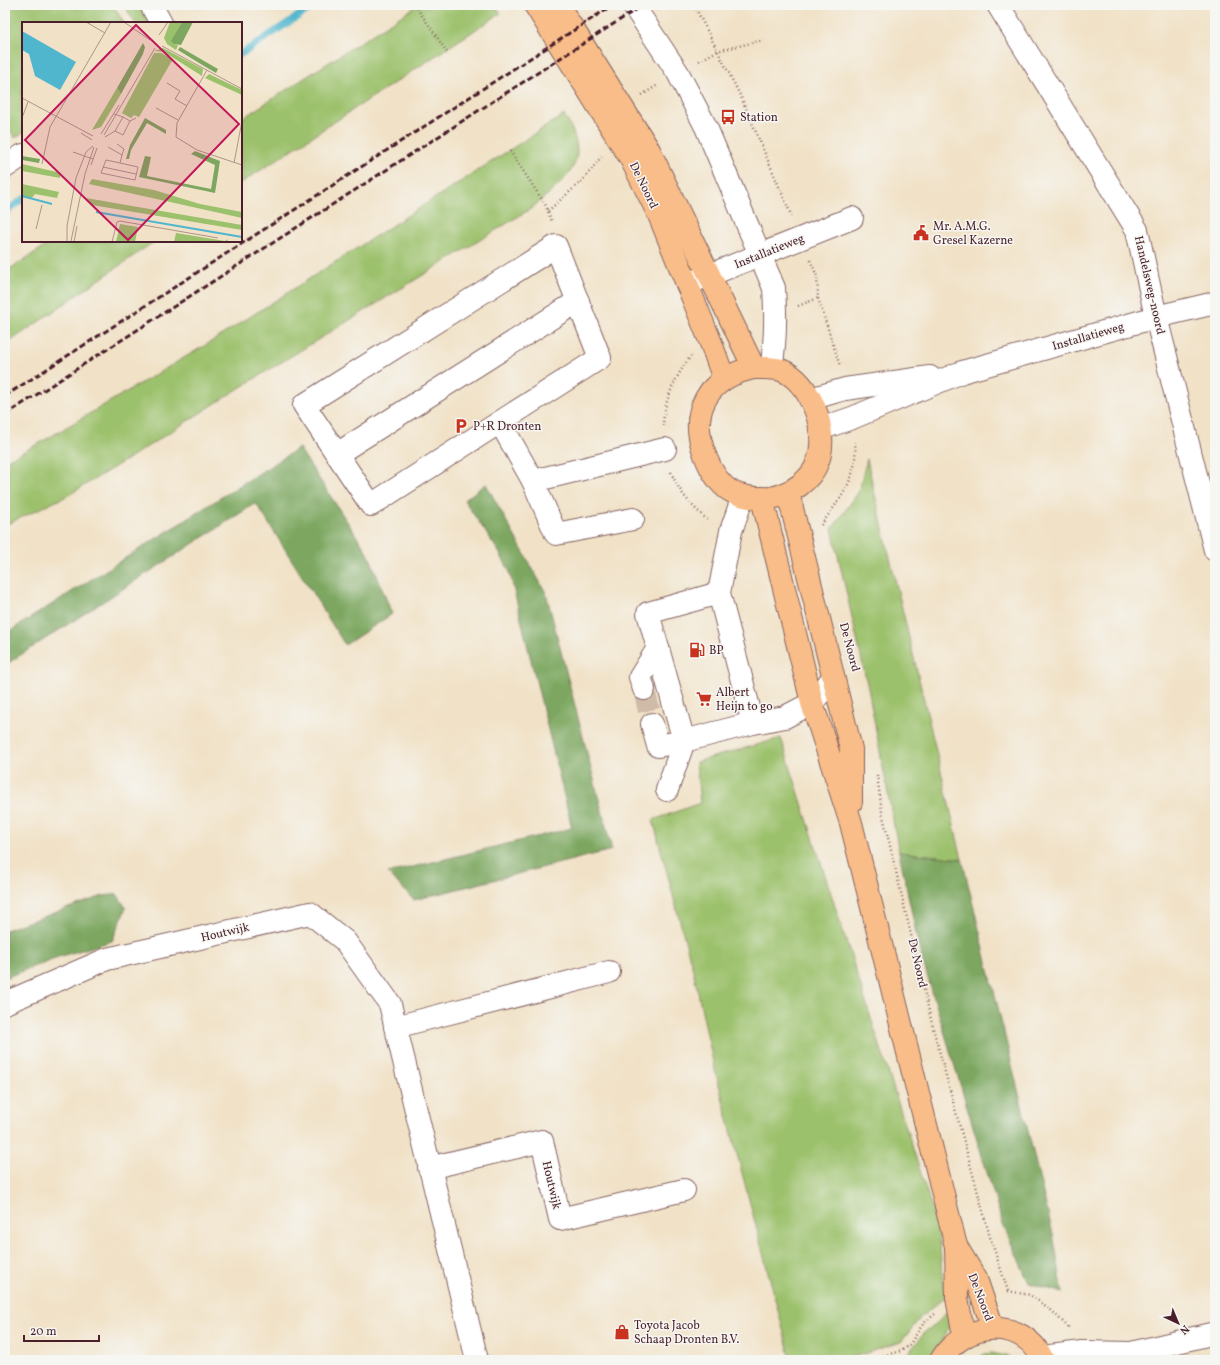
<svg xmlns="http://www.w3.org/2000/svg" width="1220" height="1365" viewBox="0 0 1220 1365" font-family="Vollkorn,serif">
<style>
.green{fill:#9cc16c;stroke:#73704c}
.forest{fill:#7da760;stroke:#646346}
.lines{fill:none;stroke-linecap:round;stroke-linejoin:round}
.stream{stroke:#50b6ce;stroke-width:7}
.minor-tunnel{stroke:#d0bba8;stroke-width:22;stroke-dasharray:22 11;stroke-linecap:butt}
.minor-casing{stroke:#846362;stroke-width:24}
.major-casing{stroke:#846362;stroke-width:24}
.path{stroke:#846362;stroke-width:2.5;stroke-dasharray:1 3;stroke-linecap:butt}
.minor{stroke:#fff;stroke-width:22}
.major{stroke:#f8bd88;stroke-width:22}
.rail{stroke:#4a1f2b;stroke-width:3;stroke-dasharray:6 3;stroke-linecap:butt}
.labels{text-anchor:middle;stroke-width:3;stroke-linejoin:round;paint-order:stroke}
.poi-label{font-size:12px;fill:#4a1f2b;stroke:#f6f6f2;text-anchor:start}
.street-label{font-size:12px;fill:#4a1f2b;stroke:#f6f6f2}
.inset-river{fill:none;stroke:#50b6ce;stroke-width:2}
.inset-road{fill:none;stroke:#ae9489;stroke-width:1}
.view{fill:#c2185b;fill-opacity:0.15;stroke:#c2185b;stroke-width:2}
.inset-edge{fill:none;stroke:#4a1f2b;stroke-width:2}
</style>
<rect width="100%" height="100%" fill="#f6f6f2"/>
<filter id="ink" filterUnits="userSpaceOnUse"><feTurbulence type="fractalNoise" baseFrequency=".025" numOctaves="2"/><feDisplacementMap in="SourceGraphic" scale="8" xChannelSelector="R" yChannelSelector="G"/><feConvolveMatrix kernelMatrix="1 2 1 2 8 2 1 2 1" color-interpolation-filters="sRGB"/></filter>
<filter id="wash" filterUnits="userSpaceOnUse"><feTurbulence type="fractalNoise" baseFrequency=".012" numOctaves="4" result="noise"/><feDisplacementMap in="SourceGraphic" scale="16" xChannelSelector="R" yChannelSelector="G"/><feGaussianBlur stdDeviation="0.9" result="paint"/><feColorMatrix in="noise" values="0 0 0 0 0 0 0 0 0 0 0 0 0 0 0 0 0 1.4 0 .05"/><feComposite in="paint" operator="in"/></filter>
<g filter="url(#wash)">
<rect width="100%" height="100%" fill="#f1e2c7"/>
<g class="green">
<polygon points="5,5 113,5 124,23 23,23 23,133 15,138 5,122"/>
<polygon points="124,5 142,5 153,23 135,23"/>
<polygon points="418,5 425,5 427,8 431,5 494,5 501,13 241,183 241,119"/>
<path d="M564,115C594,163 567,177 532,208L241,387L131,457L67,496L5,525V461L38,444L214,340Z"/>
<polygon points="53,241 155,241 5,345 5,272"/>
<polygon points="867,459 874,491 962,859 899,852 868,688 832,529 858,493"/>
<polygon points="781,738 939,1230 942,1276 946,1296 921,1317 901,1342 844,1360 791,1360 713,1062 694,974 653,820 700,803 696,762"/>
<polygon points="949,1310 952,1321 941,1343 927,1360 892,1360 907,1355 925,1332 938,1322"/>
<polygon points="992,1353 1006,1356 1014,1360 972,1360 985,1354"/>
</g>
<g class="forest">
<polygon points="299,448 369,555 392,614 345,645 256,503 5,665 5,634"/>
<polygon points="486,484 546,593 612,850 414,900 388,873 572,828 509,570 499,552 464,500"/>
<polygon points="899,852 962,859 1053,1234 1063,1293 1029,1283 1003,1225 920,952"/>
<polygon points="117,894 126,908 112,941 55,958 5,978 5,930 103,896"/>
</g>
<g class="lines">
<g class="stream">
<polyline points="241,54 315,5"/>
<polyline points="5,212 23,199"/>
</g>
</g>
</g>
<g filter="url(#ink)">
<g class="lines">
<polyline class="minor-tunnel" points="644,689 652,724"/>
<defs>
<g id="minor">
<polyline points="151,5 161,23"/>
<path d="M633,5L678,73L706,127L774,288C776,316 776,341 771,368"/>
<polyline points="998,5 1137,230 1156,317 1215,550"/>
<polyline points="5,167 23,155"/>
<polyline points="687,284 852,218"/>
<polyline points="810,399 845,389 930,377"/>
<polyline points="500,422 371,505 304,405 556,246 600,358 500,422 533,481"/>
<polyline points="820,429 852,418 962,372 1156,317 1215,303"/>
<polyline points="337,454 578,301"/>
<polyline points="743,496 731,531 719,593 753,723 785,717 812,703 833,678"/>
<polyline points="633,519 556,534 533,481 665,449"/>
<polyline points="644,689 640,677 658,648"/>
<polyline points="652,724 658,746 684,741 648,613 719,593"/>
<polyline points="667,790 684,741 753,723"/>
<polyline points="5,1003 107,959 310,913 345,941 390,1004 477,1360"/>
<polyline points="395,1027 609,972"/>
<polyline points="429,1168 542,1141 560,1219 684,1190"/>
<polyline points="1042,1357 1082,1352 1131,1353 1215,1333"/>
</g>
<g id="major">
<polyline points="535,5 631,159 659,215 711,343 724,379"/>
<polyline points="558,5 649,150 754,368"/>
<path d="M754,368C763,368 772,367 781,370C811,381 829,432 818,461C812,480 790,495 770,498C757,499 740,497 729,490C717,482 710,468 705,455C688,411 708,377 754,368Z"/>
<polyline points="788,492 851,749 851,802"/>
<polyline points="762,498 812,703 851,823 956,1246 957,1298 964,1336"/>
<polyline points="956,1246 976,1279 993,1328"/>
<path d="M941,1360C964,1321 1023,1316 1043,1360"/>
</g>
</defs>
<use href="#minor" class="minor-casing"/>
<use href="#major" class="major-casing"/>
<g class="path">
<polyline points="415,5 447,52"/>
<polyline points="694,5 741,97 792,217"/>
<polyline points="699,61 717,51 764,40"/>
<polyline points="642,95 658,85"/>
<polyline points="510,151 545,204 552,222"/>
<polyline points="548,211 583,180 602,156"/>
<polyline points="810,260 817,276 818,298 840,366"/>
<polyline points="798,306 818,298"/>
<path d="M663,426C664,400 675,377 691,356"/>
<path d="M671,472C679,492 692,507 709,521"/>
<path d="M821,525C842,496 858,479 855,442"/>
<polyline points="877,775 882,812 933,1028 990,1237 1008,1291"/>
<polyline points="1008,1291 1030,1295 1050,1309 1070,1329"/>
<polyline points="868,1360 901,1351 910,1344 923,1324 936,1313"/>
</g>
<use href="#minor" class="minor"/>
<use href="#major" class="major"/>
<g class="rail">
<polyline points="5,396 613,5"/>
<polyline points="5,415 643,5"/>
</g>
</g>
</g>
<defs>
<symbol id="bus-bare" viewBox="-9 -9 18 18"><path d="M-5-6H5V4H4V6H2V4H-2V6H-4V4H-5ZM-3.5-4V0h7V-4ZM-3.5 1.2v1.5H-2V1.2ZM2 1.2v1.5H3.5V1.2Z" fill="#c8321e" stroke="#f6f6f2" stroke-width="2.5" paint-order="stroke"/></symbol>
<symbol id="civic-bare" viewBox="-9 -9 18 18"><path d="M-.6-6.5H3V-4.5H.6V-3L4-1V1h2V6H-6V1h2V-1L-.6-3ZM-1.2 2.5V6h2.4V2.5Z" fill="#c8321e" stroke="#f6f6f2" stroke-width="2.5" paint-order="stroke"/></symbol>
<symbol id="parking-bare" viewBox="-9 -9 18 18"><path d="M-3.5-5.5H1a3.5 3.5 0 0 1 0 7H-1V5.5H-3.5ZM-1-3.4V-.6H.8a1.4 1.4 0 0 0 0-2.8Z" fill="#c8321e" stroke="#f6f6f2" stroke-width="2.5" paint-order="stroke"/></symbol>
<symbol id="fuel-bare" viewBox="-9 -9 18 18"><path d="M-5.5-6h7V0h2V4h1.3V-2.5L3-4.5l.8-.8L6-3V5H2.5V1h-1V6h-7ZM-4.2-4.7v3.2H.2V-4.7Z" fill="#c8321e" stroke="#f6f6f2" stroke-width="2.5" paint-order="stroke"/></symbol>
<symbol id="supermarket-bare" viewBox="-9 -9 18 18"><path d="M-6-5.5h2.5l.6 2H6L4.5 2H-2.5L-4.4-4H-6ZM-1.5 3.2a1.3 1.3 0 1 0 .1 0ZM3 3.2a1.3 1.3 0 1 0 .1 0Z" fill="#c8321e" stroke="#f6f6f2" stroke-width="2.5" paint-order="stroke"/></symbol>
<symbol id="shop-bare" viewBox="-9 -9 18 18"><path d="M-5-2.5h2.3a2.7 3.5 0 0 1 5.4 0H5L5.5 6h-11ZM-1.5-2.5h3a1.5 2.3 0 0 0-3 0Z" fill="#c8321e" stroke="#f6f6f2" stroke-width="2.5" paint-order="stroke"/></symbol>
</defs>
<g fill-rule="evenodd">
<use href="#bus-bare" x="717" y="106" width="22" height="22"/>
<use href="#civic-bare" x="910" y="222" width="22" height="22"/>
<use href="#parking-bare" x="450" y="415" width="22" height="22"/>
<use href="#fuel-bare" x="686" y="639" width="22" height="22"/>
<use href="#supermarket-bare" x="693" y="688" width="22" height="22"/>
<use href="#shop-bare" x="611" y="1321" width="22" height="22"/>
</g>
<g class="labels">
<g class="poi-label">
<text x="740" y="121">Station</text>
<text x="933" y="230">Mr. A.M.G.<tspan x="933" dy="14">Gresel Kazerne</tspan></text>
<text x="473" y="430">P+R Dronten</text>
<text x="709" y="654">BP</text>
<text x="716" y="696">Albert<tspan x="716" dy="14">Heijn to go</tspan></text>
<text x="634" y="1329">Toyota Jacob<tspan x="634" dy="14">Schaap Dronten B.V.</tspan></text>
</g>
<g class="street-label">
<text transform="translate(644 185) rotate(64)" y="4">De Noord</text>
<text transform="translate(769 251) rotate(-22)" y="4">Installatieweg</text>
<text transform="translate(1150 285) rotate(77)" y="4">Handelsweg-noord</text>
<text transform="translate(1088 336) rotate(-16)" y="4">Installatieweg</text>
<text transform="translate(850 647) rotate(75)" y="4">De Noord</text>
<text transform="translate(225 932) rotate(-13)" y="4">Houtwijk</text>
<text transform="translate(918 963) rotate(77)" y="4">De Noord</text>
<text transform="translate(552 1185) rotate(77)" y="4">Houtwijk</text>
<text transform="translate(981 1297) rotate(69)" y="4">De Noord</text>
</g>
</g>
<g transform="translate(22 22)">
<rect width="220" height="220" fill="#f1e2c7"/>
<path d="M148,0H160L152,15V22L156,23L154,28L145,22L142,16ZM141,26L181,47L180,54L142,30L132,29ZM132,31H139L151,37L117,95L112,93L109,96L100,91ZM187,52L220,68V73L183,56ZM95,66L99,72L79,105L70,108ZM0,142L39,151L38,156L0,149ZM70,157L132,168L178,182L220,190V196L67,162ZM0,162L37,170L35,176L13,172L9,177L0,175ZM64,176L220,203V208L70,183ZM98,202L116,205L113,220H94ZM154,211L203,219L206,217L205,220H152Z" fill="#9cc16c"/>
<path d="M160,0H171L159,23L152,22L149,19ZM121,21L123,25L121,32L99,72L95,66ZM158,25L196,47L194,51L177,41L156,28ZM123,96L144,108V112L125,101L109,128L107,137H104L108,123ZM173,129L198,139L193,171L117,155L123,134L129,135L125,154L189,167L193,143L169,132ZM0,134L18,137L17,141L0,138Z" fill="#7da760"/>
<path d="M0,9L54,40L38,68L13,54L7,32L0,28Z" fill="#50b6ce"/>
<path class="inset-river" d="M0,174L30,182M74,190L220,215"/>
<path class="inset-road" d="M64,0L83,11M102,0L128,18M137,13L146,0M140,24L220,67M185,48L155,101L154,115L175,128L220,143M145,61L158,69L153,77L165,84M0,76L71,114M134,86L156,98M101,95L108,99L114,96M0,96L6,80M93,109L101,113L108,99M59,111L70,118M79,112L97,83M82,113L133,26M83,115L93,109L101,95L92,92M86,125L100,133L102,127L95,122M51,130L71,137M98,141L116,145L113,158L79,151L84,138L98,141L100,133M212,141L220,99M20,142L28,105L89,0M69,143L75,126M81,145L114,152M14,207L20,183M49,219L63,152L72,125M45,220V204L54,156L64,130L71,124M52,220L55,204M90,220L95,200L98,199L196,216"/>
<path class="view" d="M114,3L217,102L106,218L3,118Z"/>
<rect width="220" height="220" class="inset-edge"/>
</g>
<rect width="1220" height="1365" fill="none" stroke="#f6f6f2" stroke-width="20"/>
<g transform="translate(1178 1323) rotate(136)" stroke="#f6f6f2" stroke-width="3" paint-order="stroke">
<path d="M0-3L7 15L0 10L-7 15Z" fill="#4a1f2b"/>
<text y="-6" font-size="11" font-weight="bold" text-anchor="middle" fill="#4a1f2b">N</text>
</g>
<path d="M24 1335v6h75v-6" fill="none" stroke="#4a1f2b" stroke-width="2"/>
<text x="30" y="1335" font-size="12" fill="#4a1f2b" stroke="#f6f6f2" stroke-width="3" paint-order="stroke">20 m</text>
</svg>
